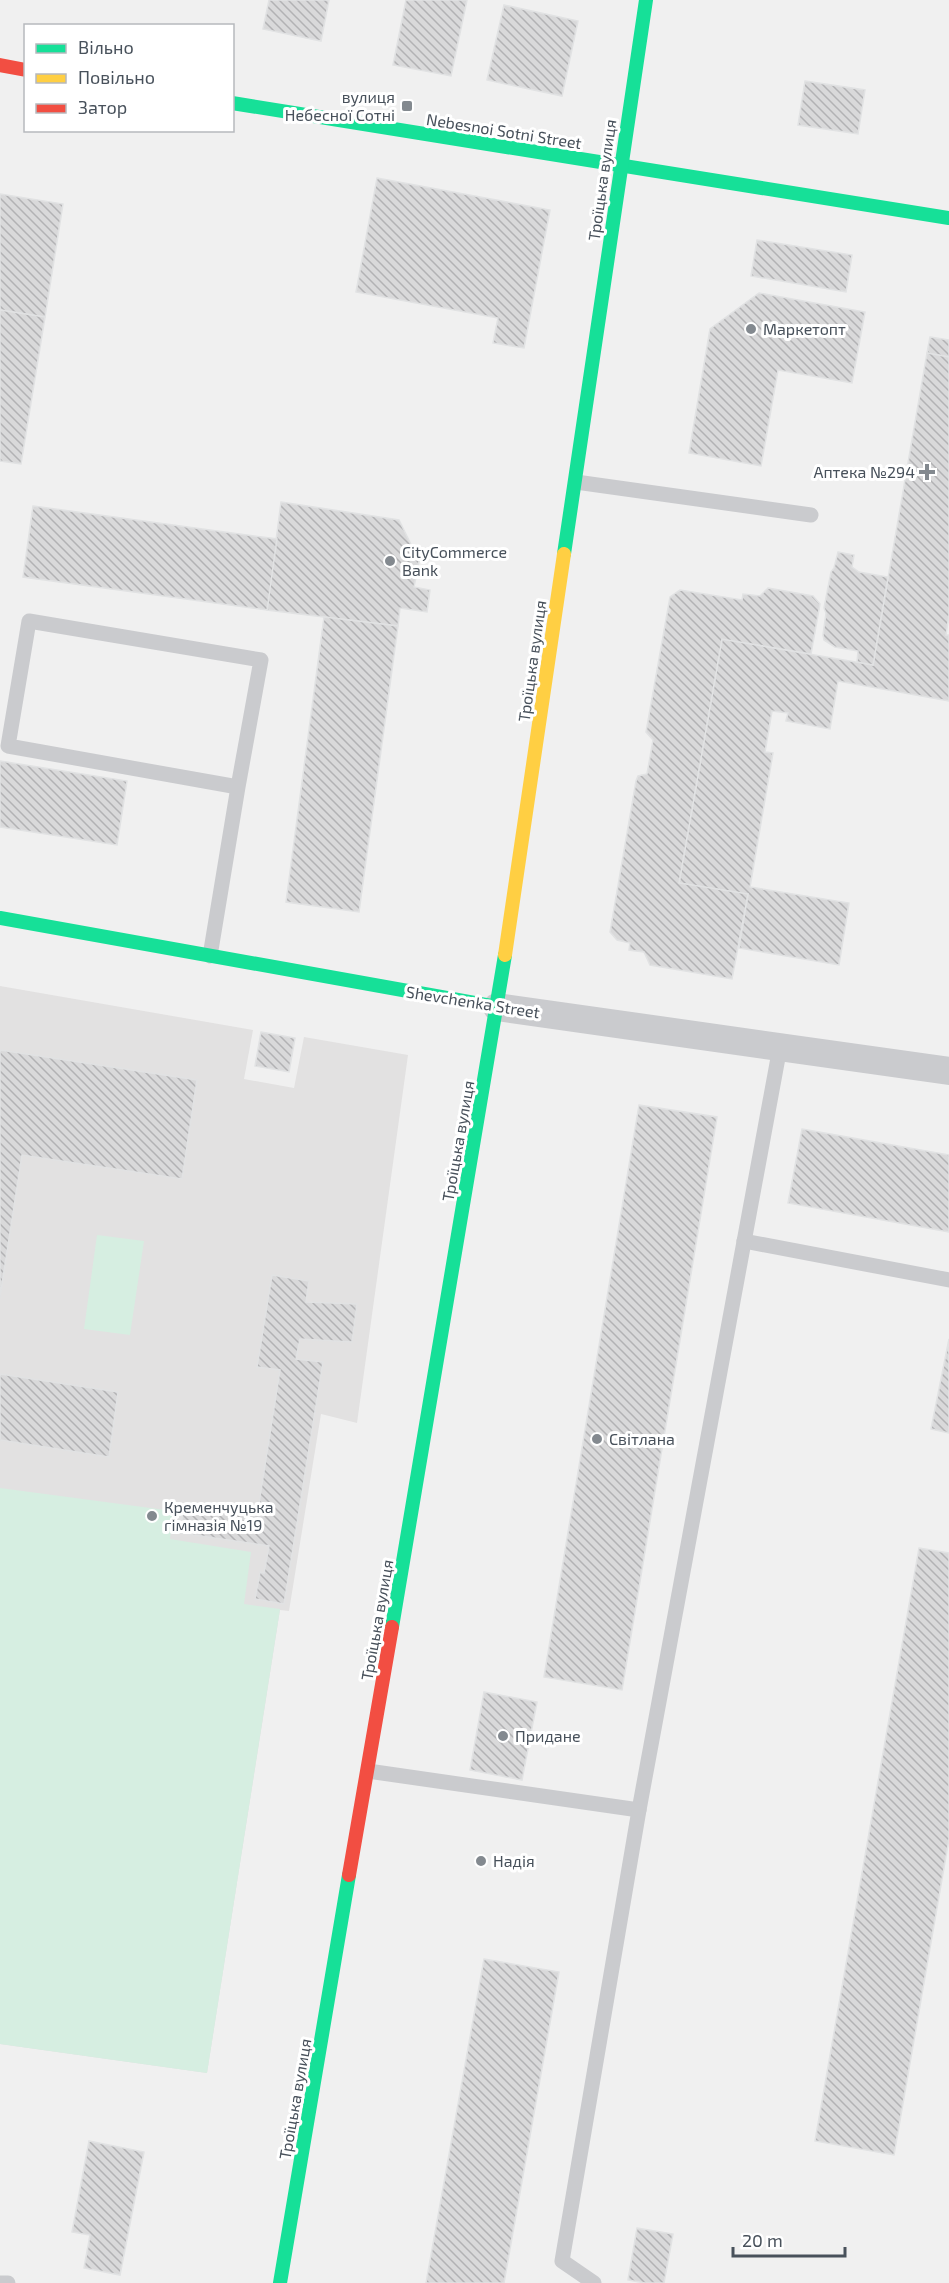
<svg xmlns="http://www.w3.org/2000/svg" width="949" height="2283" viewBox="0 0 949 2283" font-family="'Exo 2',sans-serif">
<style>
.education{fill:#e2e1e1}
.pitch{fill:#d6eee1}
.building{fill:url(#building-back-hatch);stroke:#e1e2e3;stroke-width:1.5}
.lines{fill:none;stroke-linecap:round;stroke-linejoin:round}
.lane{stroke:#cacbce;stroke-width:15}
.street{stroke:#cacbce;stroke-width:28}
.fast{stroke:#16e098;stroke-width:14}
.slow{stroke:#ffcf43;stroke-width:14}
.jam{stroke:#f24e42;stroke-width:14}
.poi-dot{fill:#83898f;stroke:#fff;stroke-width:2}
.labels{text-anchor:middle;stroke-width:6;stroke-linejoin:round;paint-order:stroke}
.poi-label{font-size:16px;fill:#48515b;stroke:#fff;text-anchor:start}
.street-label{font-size:16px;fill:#48515b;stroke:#fff}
</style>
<defs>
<pattern id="building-back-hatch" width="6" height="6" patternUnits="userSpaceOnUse" patternTransform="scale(1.5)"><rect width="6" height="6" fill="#d9d9da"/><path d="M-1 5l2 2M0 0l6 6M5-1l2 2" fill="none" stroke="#b2b2b4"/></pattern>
</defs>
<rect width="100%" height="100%" fill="#f0f0f0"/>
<polygon class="education" points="0,986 253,1030 244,1079 294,1088 304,1037 408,1055 357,1423 321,1414 289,1611 280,1610 207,2073 0,2044"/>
<g class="pitch">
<polygon points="97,1235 144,1241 130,1335 84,1329"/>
<polygon points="0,1488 173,1511 170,1539 251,1552 244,1604 280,1609 207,2073 0,2044"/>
</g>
<g class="building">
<polygon points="269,0 329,0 321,41 263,29"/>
<polygon points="406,0 467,0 451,76 393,65"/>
<polygon points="504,5 578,21 562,96 487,80"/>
<polygon points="805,81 865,90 858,134 798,125"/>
<polygon points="377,178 550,210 524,348 493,343 498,318 356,292"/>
<polygon points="0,194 63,204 45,317 0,310"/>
<polygon points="757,240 852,255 846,292 751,276"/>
<polygon points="759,293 865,312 852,383 778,370 761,466 689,453 710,329"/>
<polygon points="0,310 45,317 21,464 0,461"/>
<polygon points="930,337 949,340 949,357 927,353"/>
<polygon points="927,353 949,357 949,615 946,635 949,635 949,701 838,681 830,729 786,721 788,713 772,711 765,752 773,753 750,887 849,903 839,965 739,948 748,894 679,883 722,639 873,665"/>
<polygon points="281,502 399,520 419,561 414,587 430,590 427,612 400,608 398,626 267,610"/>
<polygon points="33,506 277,539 267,610 23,577"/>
<polygon points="838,552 854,555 852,567 859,572 888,577 873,665 857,662 858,651 835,647 824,640 823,635 826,613 824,608 831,572 834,568"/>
<polygon points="768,588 813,596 820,604 811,654 722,639 679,883 748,894 732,979 650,965 644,952 629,950 630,943 617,940 610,932 636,781 638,776 647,774 653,740 646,732 670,597 680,590 742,600 743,594 760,596"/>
<polygon points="324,617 398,626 359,912 286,902"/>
<polygon points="0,761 127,781 117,845 0,827"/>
<polygon points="261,1032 295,1038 289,1072 255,1066"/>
<polygon points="0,1050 197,1080 182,1179 22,1155 0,1297"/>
<polygon points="639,1105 717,1117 622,1690 544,1677"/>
<polygon points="802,1129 949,1155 949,1232 788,1203"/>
<polygon points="272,1275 309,1281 306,1302 357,1304 352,1342 300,1339 296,1359 323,1362 284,1604 255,1599 260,1572 264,1573 269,1546 180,1533 184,1505 257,1516 280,1370 257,1367"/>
<polygon points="949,1339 949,1433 931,1429"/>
<polygon points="0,1374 118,1392 109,1457 0,1440"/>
<polygon points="919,1548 949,1553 949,1839 894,2155 815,2141"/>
<polygon points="484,1692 537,1702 522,1780 470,1770"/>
<polygon points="484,1959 559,1972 504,2283 426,2283"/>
<polygon points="89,2141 144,2152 120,2275 84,2268 90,2235 72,2232"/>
<polygon points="637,2228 673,2234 664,2283 645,2283 628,2280"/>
</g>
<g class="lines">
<g class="lane">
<polyline points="576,482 811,515"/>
<polyline points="210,956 238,787 261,660 29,621 8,746 238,787"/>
<polyline points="744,1241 949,1280"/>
<polyline points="368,1771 639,1810 562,2261 594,2283"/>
<polyline points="639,1810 780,1047"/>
<polyline points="0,2283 8,2283"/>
</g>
<polyline class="street" points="497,1007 949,1071"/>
<g class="fast">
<polyline points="232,103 949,218"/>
<polyline points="564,554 646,0"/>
<polyline points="0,918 497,1007"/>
<polyline points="392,1627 505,955"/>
<polyline points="280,2283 349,1875"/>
</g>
<polyline class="slow" points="505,955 564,554"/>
<g class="jam">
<polyline points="0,65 26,70"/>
<polyline points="349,1875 392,1627"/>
</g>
</g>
<g class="poi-dot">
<rect x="401" y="100" width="12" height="12" rx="3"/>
<circle cx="751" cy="329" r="6"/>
<path d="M924 463h6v6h6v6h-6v6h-6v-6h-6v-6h6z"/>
<circle cx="390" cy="561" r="6"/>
<circle cx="597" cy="1439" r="6"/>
<circle cx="152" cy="1516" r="6"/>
<circle cx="503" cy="1736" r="6"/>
<circle cx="481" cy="1861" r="6"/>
</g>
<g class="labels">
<g class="poi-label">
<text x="395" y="103" text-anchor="end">вулиця<tspan x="395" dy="18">Небесної Сотні</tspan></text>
<text x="763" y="335">Маркетопт</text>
<text x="915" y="478" text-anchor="end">Аптека №294</text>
<text x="402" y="558">CityCommerce<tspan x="402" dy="18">Bank</tspan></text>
<text x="609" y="1445">Світлана</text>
<text x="164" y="1513">Кременчуцька<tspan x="164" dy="18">гімназія №19</tspan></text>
<text x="515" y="1742">Придане</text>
<text x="493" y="1867">Надія</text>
</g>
<g class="street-label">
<text transform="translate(504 131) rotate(9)" y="6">Nebesnoi Sotni Street</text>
<text transform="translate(602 180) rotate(-82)" y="6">Троїцька вулиця</text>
<text transform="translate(532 661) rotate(-82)" y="6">Троїцька вулиця</text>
<text transform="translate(473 1002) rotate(9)" y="6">Shevchenka Street</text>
<text transform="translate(458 1141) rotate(-80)" y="6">Троїцька вулиця</text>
<text transform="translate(377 1620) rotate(-80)" y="6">Троїцька вулиця</text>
<text transform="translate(295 2099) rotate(-80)" y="6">Троїцька вулиця</text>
</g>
</g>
<rect x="24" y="24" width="210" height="108" fill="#ffffff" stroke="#b6b9bd" stroke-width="1.5"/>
<rect x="36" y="44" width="30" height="9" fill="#16e098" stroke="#b6b9bd" stroke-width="1.5"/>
<text x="78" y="54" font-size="18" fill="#48515b">Вільно</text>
<rect x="36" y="74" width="30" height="9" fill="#ffcf43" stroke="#b6b9bd" stroke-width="1.5"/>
<text x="78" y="84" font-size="18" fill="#48515b">Повільно</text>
<rect x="36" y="104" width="30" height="9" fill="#f24e42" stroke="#b6b9bd" stroke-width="1.5"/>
<text x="78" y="114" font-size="18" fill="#48515b">Затор</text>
<path d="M733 2247v9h112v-9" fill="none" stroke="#48515b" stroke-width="3"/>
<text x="742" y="2247" font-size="18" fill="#48515b" stroke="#ffffff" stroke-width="4.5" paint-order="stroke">20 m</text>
</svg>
